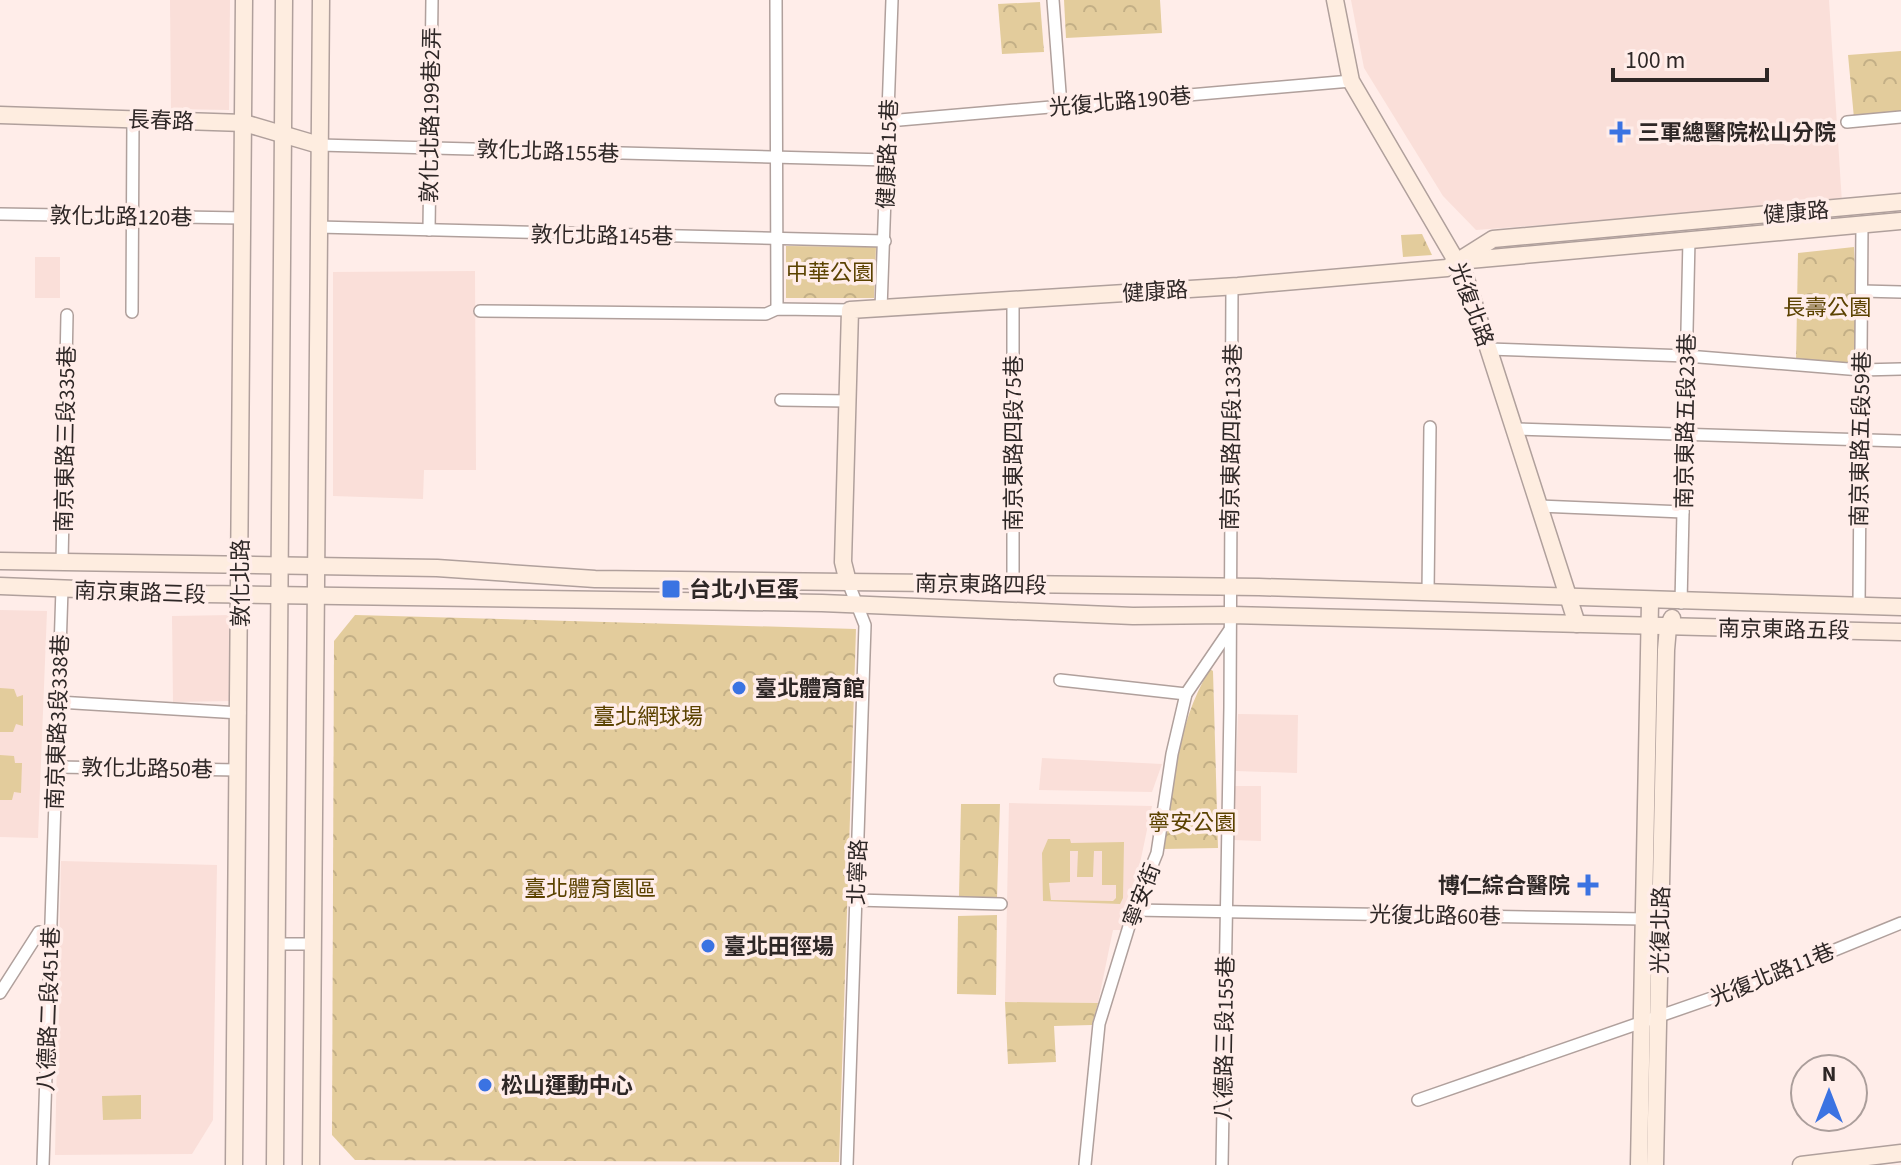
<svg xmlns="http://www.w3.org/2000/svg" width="1901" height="1165" viewBox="0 0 1901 1165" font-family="'Source Sans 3','Noto Sans TC',sans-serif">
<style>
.built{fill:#fadfd9}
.grass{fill:#e3cc9c;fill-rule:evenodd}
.park{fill:url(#park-crowns)}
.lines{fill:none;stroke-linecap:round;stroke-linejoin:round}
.street-casing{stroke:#b0a09c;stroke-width:14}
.secondary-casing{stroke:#b0a09c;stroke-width:19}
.street{stroke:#fff;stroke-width:11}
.secondary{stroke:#feede0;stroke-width:16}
.poi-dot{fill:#3b73e2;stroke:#ffede9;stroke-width:3}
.labels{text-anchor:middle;stroke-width:7;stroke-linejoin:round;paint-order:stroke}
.street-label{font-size:22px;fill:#2e2726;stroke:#ffede9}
.poi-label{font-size:22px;font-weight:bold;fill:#2e2726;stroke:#ffede9;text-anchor:start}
.park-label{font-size:22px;fill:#5b4200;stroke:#ffede9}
</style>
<defs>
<pattern id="park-crowns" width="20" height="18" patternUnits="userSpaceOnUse" patternTransform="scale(2)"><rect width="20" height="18" fill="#e3cc9c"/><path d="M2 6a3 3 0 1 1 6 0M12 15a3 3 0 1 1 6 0" fill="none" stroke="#c3af86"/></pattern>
</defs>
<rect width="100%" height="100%" fill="#ffede9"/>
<g class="built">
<polygon points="170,0 230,0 229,110 171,109"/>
<polygon points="1351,0 1829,0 1842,203 1476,230 1443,196 1364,68"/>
<rect x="35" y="257" width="25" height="41"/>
<polygon points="475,271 476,470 424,470 423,499 333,496 333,272"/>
<polygon points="0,610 47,611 38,838 0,837"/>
<polygon points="232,615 232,701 173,702 172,616"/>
<polygon points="1238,714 1298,715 1297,773 1236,771"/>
<polygon points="1042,758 1162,764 1152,792 1039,790"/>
<polygon points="1233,786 1261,786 1261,841 1232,840"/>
<polygon points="1009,803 1152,806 1126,930 1113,930 1098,1003 1005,1002"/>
<polygon points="61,861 217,865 213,1120 192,1154 55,1155"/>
</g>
<g class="grass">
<polygon points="0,688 14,689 17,697 23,695 23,726 16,724 13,732 0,732"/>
<polygon points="0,755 14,756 15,763 22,763 21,793 14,792 12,800 0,800"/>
<path d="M1048,839H1070L1071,843L1124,842L1123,898L1120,904L1043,901L1042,853ZM1070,851H1078L1077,877H1093L1094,851H1102V885H1116V898L1113,901L1051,900L1049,883L1070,882Z"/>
<polygon points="141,1095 141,1119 103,1120 102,1096"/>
</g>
<g class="park">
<polygon points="1064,0 1160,0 1162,33 1066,38"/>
<polygon points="1040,2 1044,52 1002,54 998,4"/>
<polygon points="1901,51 1901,114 1854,118 1848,55"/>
<polygon points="1422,234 1432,255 1403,257 1401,235"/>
<polygon points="786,246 876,247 874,298 786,298"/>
<polygon points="1854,247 1859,363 1796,362 1798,253"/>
<polygon points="355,615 856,629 839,1162 355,1160 332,1135 334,641"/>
<path d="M1210,669L1213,671L1218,848L1163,849C1172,788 1177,723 1210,669Z"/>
<polygon points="961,804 1000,804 997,897 959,897"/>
<polygon points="997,915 996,995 957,994 958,916"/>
<polygon points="1005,1002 1098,1003 1092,1025 1054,1026 1056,1062 1008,1064"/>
</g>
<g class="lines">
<defs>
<g id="street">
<polyline points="776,0 777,309"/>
<polyline points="1053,0 1061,106"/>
<polyline points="888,121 1351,81"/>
<polyline points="1847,122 1901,117"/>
<polyline points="319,145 887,160"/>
<polyline points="0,214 242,218"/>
<polyline points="318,227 885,241"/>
<polyline points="429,230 432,0"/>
<polyline points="1862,291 1901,292"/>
<polyline points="881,309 892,0"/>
<polyline points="480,311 766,314 777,309 850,310"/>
<polyline points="132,312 133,119"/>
<polyline points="1489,349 1687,356 1861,370 1901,369"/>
<polyline points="781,400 848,401"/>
<polyline points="1514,429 1901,441"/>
<polyline points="1539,506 1683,512"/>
<polyline points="62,562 67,315"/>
<polyline points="1013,585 1013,301"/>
<polyline points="1428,592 1430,427"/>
<polyline points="1681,603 1689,239"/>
<polyline points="1859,606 1862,225"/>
<polyline points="1060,680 1186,694"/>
<polyline points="58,702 240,713"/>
<polyline points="56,767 239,770"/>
<polyline points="856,900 1001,904"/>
<polyline points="1134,910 1644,919"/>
<polyline points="277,944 313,944"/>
<polyline points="0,993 39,932"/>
<polyline points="1418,1100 1749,985 1901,923"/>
<polyline points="43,1165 62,589"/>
<polyline points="847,1165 865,625 848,582"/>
<polyline points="1085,1165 1099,1024 1134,910 1157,853 1172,754 1186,694 1229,631"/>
<polyline points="1222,1165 1230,707 1232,286"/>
</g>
<g id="secondary">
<polyline points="1335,0 1351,81 1465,276 1577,624"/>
<polyline points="0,115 244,123 319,145"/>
<polyline points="1458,261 1901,221"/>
<polyline points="0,561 437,568 595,579 1259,587 1901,607"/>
<polyline points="848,582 843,562 850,310 1238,286 1447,268 1493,239 1901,202"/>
<polyline points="0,586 206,594 822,603 1133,616 1230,615 1901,632"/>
<polyline points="234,1165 244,0"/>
<polyline points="275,1165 284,0"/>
<polyline points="311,1165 321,0"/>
<polyline points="1639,1165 1650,602"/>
<polyline points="1655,1165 1666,650 1668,627 1672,618"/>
<polyline points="1801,1165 1901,1153"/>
</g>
</defs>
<use href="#street" class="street-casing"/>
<use href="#secondary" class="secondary-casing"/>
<use href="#street" class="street"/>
<use href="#secondary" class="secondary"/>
</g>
<g class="poi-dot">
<path d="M1616 120h8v8h8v8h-8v8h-8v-8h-8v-8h8z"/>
<rect x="661" y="579" width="20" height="20" rx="4"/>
<circle cx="739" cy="688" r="8"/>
<path d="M1584 873h8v8h8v8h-8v8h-8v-8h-8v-8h8z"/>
<circle cx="708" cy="946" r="8"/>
<circle cx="485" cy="1085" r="8"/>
</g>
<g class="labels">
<g class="street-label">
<text transform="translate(1120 101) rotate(-5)" y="8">光復北路190巷</text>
<text transform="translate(430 115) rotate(-89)" y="8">敦化北路199巷2弄</text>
<text transform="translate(161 120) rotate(2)" y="8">長春路</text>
<text transform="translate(548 151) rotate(2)" y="8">敦化北路155巷</text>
<text transform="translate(887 154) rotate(-88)" y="8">健康路15巷</text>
<text transform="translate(1796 212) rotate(-5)" y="8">健康路</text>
<text transform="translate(121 216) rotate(1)" y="8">敦化北路120巷</text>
<text transform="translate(602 235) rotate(1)" y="8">敦化北路145巷</text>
<text transform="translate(1155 291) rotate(-4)" y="8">健康路</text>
<text transform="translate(1472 304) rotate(70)" y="8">光復北路</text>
<text transform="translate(1685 421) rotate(-89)" y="8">南京東路五段23巷</text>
<text transform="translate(1231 437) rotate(-89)" y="8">南京東路四段133巷</text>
<text transform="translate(65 439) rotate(-89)" y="8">南京東路三段335巷</text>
<text transform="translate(1860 439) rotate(-89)" y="8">南京東路五段59巷</text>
<text transform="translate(1013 443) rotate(-90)" y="8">南京東路四段75巷</text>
<text transform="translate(240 583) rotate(-90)" y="8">敦化北路</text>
<text transform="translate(981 584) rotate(1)" y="8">南京東路四段</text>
<text transform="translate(140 592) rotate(2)" y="8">南京東路三段</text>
<text transform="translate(1784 629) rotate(1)" y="8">南京東路五段</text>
<text transform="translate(57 722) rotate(-88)" y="8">南京東路3段338巷</text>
<text transform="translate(147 768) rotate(1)" y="8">敦化北路50巷</text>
<text transform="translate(857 872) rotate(-88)" y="8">北寧路</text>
<text transform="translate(1141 895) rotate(-69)" y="8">寧安街</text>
<text transform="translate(1435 915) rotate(1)" y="8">光復北路60巷</text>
<text transform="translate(1660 930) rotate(-89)" y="8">光復北路</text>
<text transform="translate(1772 974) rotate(-22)" y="8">光復北路11巷</text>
<text transform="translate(48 1009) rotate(-88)" y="8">八德路二段451巷</text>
<text transform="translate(1224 1038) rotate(-89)" y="8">八德路三段155巷</text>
</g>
<g class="poi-label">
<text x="1638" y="140">三軍總醫院松山分院</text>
<text x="689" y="597">台北小巨蛋</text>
<text x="755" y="696">臺北體育館</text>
<text x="1570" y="893" text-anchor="end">博仁綜合醫院</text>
<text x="724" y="954">臺北田徑場</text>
<text x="501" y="1093">松山運動中心</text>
</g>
<g class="park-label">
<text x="830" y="280">中華公園</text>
<text x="1827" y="315">長壽公園</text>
<text x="648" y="724">臺北網球場</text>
<text x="1192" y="830">寧安公園</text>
<text x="590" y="896">臺北體育園區</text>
</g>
</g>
<g transform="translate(1829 1093)"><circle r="38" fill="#ffede9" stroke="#ab9e9b" stroke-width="2"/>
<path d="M0-6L14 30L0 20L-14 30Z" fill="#3b73e2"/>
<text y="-12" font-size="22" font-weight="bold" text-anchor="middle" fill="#2e2726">N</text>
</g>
<path d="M1613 68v12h154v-12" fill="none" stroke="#2e2726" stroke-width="4"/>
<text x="1625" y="68" font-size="24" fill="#2e2726" stroke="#ffede9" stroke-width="6" paint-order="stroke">100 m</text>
</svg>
